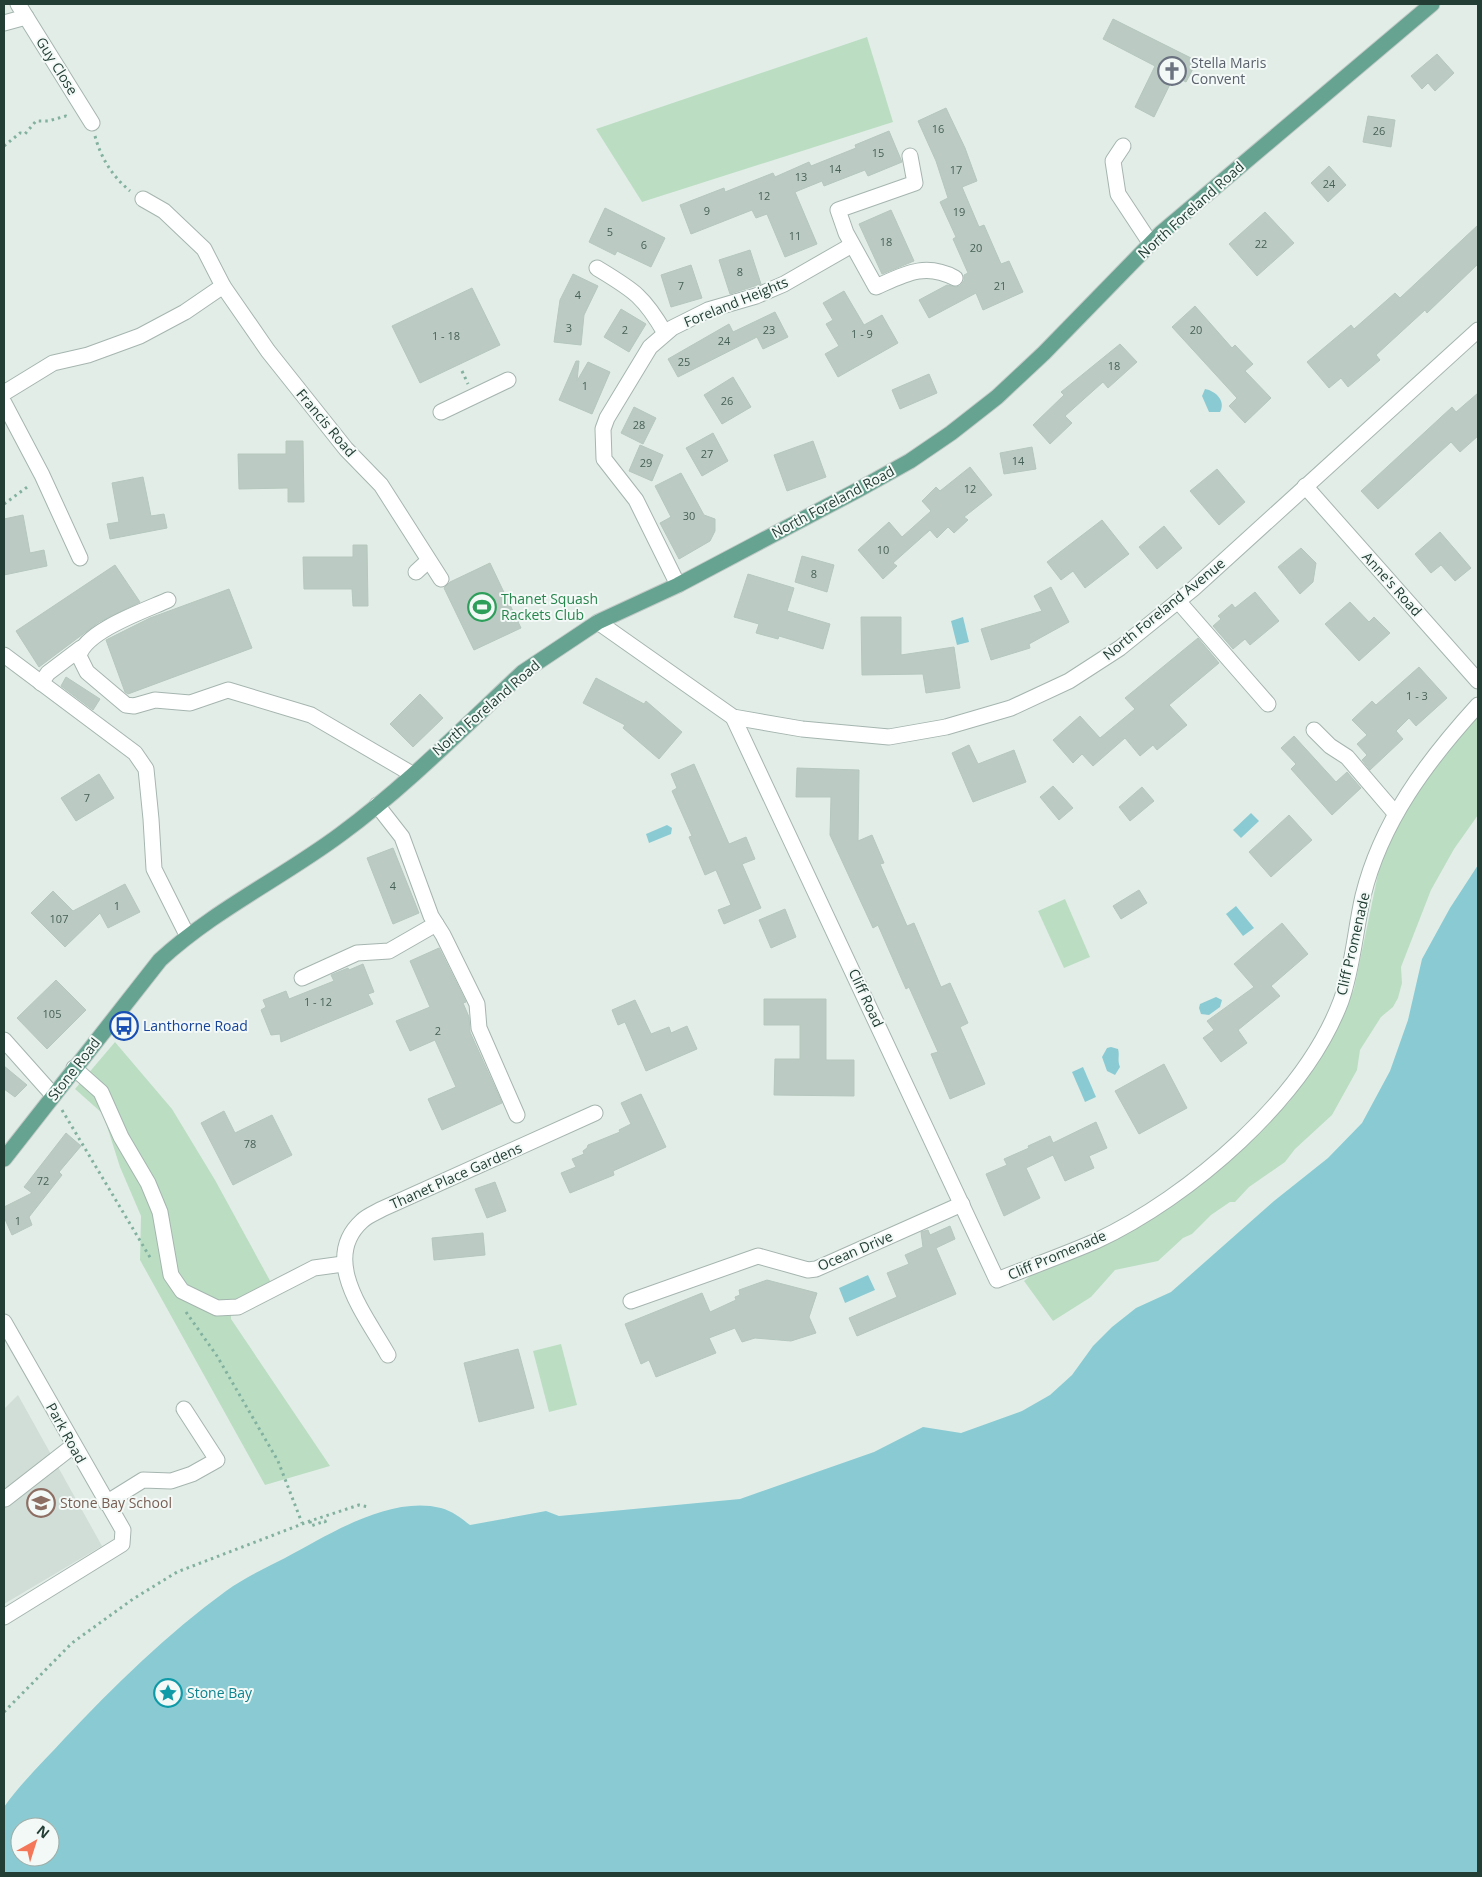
<svg xmlns="http://www.w3.org/2000/svg" width="1482" height="1877" viewBox="0 0 1482 1877" font-family="'Open Sans',sans-serif">
<style>
.built{fill:#d1ddd7}
.green{fill:#bbdec3}
.water{fill:#8acbd3;fill-rule:evenodd}
.building{fill:#bbcbc3;stroke:#b5c7be}
.lines{fill:none;stroke-linecap:round;stroke-linejoin:round}
.minor-casing{stroke:#a5b5af;stroke-width:17}
.major-casing{stroke:#c1c9c6;stroke-width:17}
.path{stroke:#82b1a0;stroke-width:3;stroke-dasharray:2.5 4;stroke-linecap:butt}
.minor{stroke:#fff;stroke-width:15}
.major{stroke:#66a390;stroke-width:15}
.labels{text-anchor:middle;stroke-width:4;stroke-linejoin:round;paint-order:stroke}
.number-label{font-size:11px;fill:#486158}
.worship-label{font-size:14px;fill:#5b616d;stroke:#f3f9f6;text-anchor:start}
.street-label{font-size:14px;fill:#223e35;stroke:#f3f9f6}
.leisure-label{font-size:14px;fill:#27864d;stroke:#f3f9f6;text-anchor:start}
.transit-label{font-size:14px;fill:#164399;stroke:#f3f9f6;text-anchor:start}
.education-label{font-size:14px;fill:#785e54;stroke:#f3f9f6;text-anchor:start}
.culture-label{font-size:14px;fill:#0d838f;stroke:#f3f9f6;text-anchor:start}
</style>
<rect width="100%" height="100%" fill="#e3ede8"/>
<polygon class="built" points="18,1395 102,1546 4,1604 4,1409"/>
<g class="green">
<polygon points="867,37 893,122 642,202 596,129"/>
<path d="M1478,716V815L1454,849L1431,890L1401,967L1402,983L1398,998L1393,1007L1381,1017L1360,1050L1357,1070L1332,1115L1295,1149L1285,1162L1249,1187L1235,1202H1230L1211,1215L1192,1234L1183,1238L1158,1261L1115,1270L1091,1297L1053,1321L1024,1281L1035,1272L1053,1267L1115,1239L1212,1173L1255,1137L1289,1102L1310,1074L1342,1016L1354,989L1382,855C1405,803 1442,759 1478,716Z"/>
<polygon points="1065,899 1090,957 1064,968 1038,911"/>
<polygon points="115,1042 172,1109 215,1180 274,1288 231,1303 231,1319 330,1466 265,1485 140,1260 141,1216 120,1167 103,1114 75,1089"/>
<polygon points="561,1344 577,1405 549,1412 533,1351"/>
</g>
<g class="water">
<path d="M1205,389C1216,391 1226,401 1220,412H1209L1202,396Z"/>
<polygon points="963,617 969,642 957,645 951,621"/>
<polygon points="1251,813 1259,821 1241,838 1233,830"/>
<polygon points="667,825 672,828 671,834 649,843 646,834"/>
<path d="M1478,865V1873H4V1807C21,1783 44,1761 64,1739C114,1686 167,1634 226,1591C244,1578 265,1568 285,1558C328,1535 390,1495 441,1508C452,1511 461,1518 470,1525L546,1511L559,1516L740,1499L874,1452L923,1427L961,1433L1022,1411L1050,1395L1072,1375L1093,1346L1112,1327L1136,1308L1171,1292L1274,1201L1328,1158L1362,1123L1390,1071L1408,1020L1422,959L1450,908ZM20,1827H50V1857H20Z"/>
<polygon points="1236,906 1254,928 1243,936 1226,914"/>
<polygon points="1216,997 1222,1000 1220,1007 1209,1015 1201,1014 1199,1008 1200,1004"/>
<path d="M1111,1047L1118,1049C1120,1055 1117,1060 1120,1067L1115,1075L1107,1071L1102,1057L1107,1048Z"/>
<polygon points="1083,1067 1096,1097 1085,1102 1072,1072"/>
<polygon points="868,1275 875,1290 845,1303 839,1288"/>
</g>
<g class="building">
<polygon points="1113,19 1197,61 1186,82 1174,76 1154,117 1135,107 1155,66 1103,39"/>
<polygon points="1437,54 1454,73 1435,91 1428,83 1422,89 1411,76"/>
<polygon points="946,108 965,148 977,181 962,187 979,227 984,225 1001,264 1009,261 1023,292 983,310 976,293 929,318 919,300 947,285 956,287 960,286 964,281 964,275 968,273 953,239 956,237 940,202 948,198 936,161 918,121"/>
<polygon points="1368,116 1395,120 1391,147 1363,142"/>
<polygon points="889,131 902,162 868,176 865,170 824,186 822,181 795,192 817,244 785,257 767,214 756,218 752,210 691,234 680,205 724,188 725,192 773,173 775,177 809,162 811,166 856,148 855,145"/>
<polygon points="1329,166 1346,185 1328,202 1311,183"/>
<polygon points="605,208 665,238 651,267 617,251 615,255 589,242"/>
<polygon points="891,210 914,261 882,274 859,224"/>
<polygon points="1265,212 1294,243 1257,276 1229,244"/>
<polygon points="1478,225 1478,264 1427,313 1425,310 1376,355 1380,360 1348,387 1341,378 1329,388 1307,362 1351,325 1354,329 1395,293 1400,298"/>
<polygon points="750,250 761,284 730,294 719,260"/>
<polygon points="691,265 702,298 671,307 661,275"/>
<polygon points="573,274 598,286 584,315 581,345 554,342 560,300"/>
<polygon points="472,288 500,345 420,383 392,326"/>
<polygon points="844,291 864,325 882,315 898,343 838,377 825,354 839,346 826,324 833,320 823,303"/>
<polygon points="1195,306 1232,348 1235,345 1253,364 1245,371 1271,398 1245,423 1229,406 1237,398 1172,327"/>
<polygon points="621,309 646,324 629,352 604,337"/>
<polygon points="775,312 788,337 763,349 757,337 678,377 668,359 729,324 733,332"/>
<polygon points="1120,344 1137,362 1108,388 1103,382 1065,416 1072,423 1050,444 1033,425 1064,395 1061,392"/>
<polygon points="576,361 579,361 577,381 588,362 610,372 592,414 559,400"/>
<polygon points="929,374 937,393 900,409 892,390"/>
<polygon points="733,377 751,407 722,424 704,395"/>
<polygon points="1478,393 1478,436 1460,452 1451,442 1378,509 1361,491 1452,407 1456,412"/>
<polygon points="634,407 656,418 643,444 621,433"/>
<polygon points="713,433 728,461 702,476 686,448"/>
<polygon points="286,441 303,441 304,502 288,502 288,488 239,489 238,454 286,454"/>
<polygon points="813,441 826,477 787,491 774,455"/>
<polygon points="640,445 663,455 652,481 629,471"/>
<polygon points="1032,447 1036,469 1004,474 1000,453"/>
<polygon points="970,467 992,495 964,517 968,520 954,533 948,527 937,538 930,530 893,563 897,566 883,579 858,550 889,522 902,537 931,511 922,501 936,487 940,491"/>
<polygon points="1217,469 1245,502 1219,525 1190,491"/>
<polygon points="681,473 704,515 715,519 715,531 710,541 679,559 660,523 671,517 655,486"/>
<polygon points="143,477 151,516 164,514 167,528 110,539 107,524 119,522 112,483"/>
<polygon points="23,515 30,553 44,550 47,566 4,575 4,519"/>
<polygon points="1102,520 1129,554 1085,588 1073,571 1061,580 1047,562"/>
<polygon points="1164,526 1182,548 1157,569 1139,547"/>
<polygon points="1440,532 1471,568 1455,581 1441,565 1431,573 1415,554"/>
<polygon points="353,545 367,545 368,606 353,606 352,589 304,589 303,557 353,557"/>
<polygon points="1301,548 1316,563 1313,582 1300,594 1278,567"/>
<polygon points="802,556 834,565 827,592 795,582"/>
<polygon points="490,563 521,628 474,650 444,588 450,582"/>
<polygon points="115,565 140,602 99,622 39,667 16,631"/>
<polygon points="748,574 794,588 787,611 830,624 823,649 779,636 778,639 756,633 759,624 734,617"/>
<polygon points="1051,587 1069,622 1029,644 1030,648 991,660 981,629 1042,611 1034,596"/>
<polygon points="229,589 252,648 128,694 125,692 106,640 150,618"/>
<polygon points="1255,592 1279,621 1250,645 1245,639 1233,649 1213,626 1221,619 1218,616 1232,604 1235,608"/>
<polygon points="1350,602 1369,622 1374,617 1390,633 1359,661 1325,624"/>
<polygon points="861,617 901,617 901,655 954,647 960,688 926,693 923,674 862,675"/>
<polygon points="1198,638 1219,663 1169,705 1187,725 1157,750 1153,745 1140,756 1125,738 1093,766 1082,754 1073,763 1053,740 1080,716 1100,738 1135,709 1125,698"/>
<polygon points="1419,667 1447,698 1416,726 1409,718 1396,731 1403,739 1370,770 1362,760 1367,755 1357,744 1367,735 1352,720 1372,701 1376,705"/>
<polygon points="66,677 100,699 93,710 61,686"/>
<polygon points="596,678 644,704 646,701 682,732 659,759 623,728 625,725 583,703"/>
<polygon points="420,694 443,718 413,747 390,724"/>
<polygon points="1294,736 1336,782 1347,772 1361,788 1332,815 1291,769 1296,764 1281,748"/>
<polygon points="969,745 978,764 1014,750 1026,782 973,802 952,753"/>
<polygon points="694,764 729,844 746,837 755,859 742,864 761,908 724,924 718,910 731,905 716,870 705,875 689,837 692,836 672,791 677,788 671,774"/>
<polygon points="797,768 859,770 858,841 872,835 884,863 880,864 907,926 914,923 941,987 950,983 968,1023 960,1027 985,1084 950,1099 931,1054 938,1052 909,987 906,989 878,925 873,928 830,835 831,797 796,797"/>
<polygon points="99,774 114,798 76,821 61,798"/>
<polygon points="1053,786 1073,808 1059,820 1040,797"/>
<polygon points="1142,787 1154,801 1130,821 1119,807"/>
<polygon points="1289,815 1312,840 1271,877 1249,852"/>
<polygon points="393,848 419,913 393,924 367,858"/>
<polygon points="125,884 140,912 108,928 100,913 65,947 31,913 53,891 73,911"/>
<polygon points="1139,890 1147,903 1121,919 1113,906"/>
<polygon points="785,909 796,937 771,948 759,920"/>
<polygon points="1282,923 1308,954 1271,986 1280,996 1238,1030 1247,1043 1221,1062 1203,1038 1214,1030 1207,1021 1254,987 1234,964"/>
<polygon points="439,948 466,1002 463,1003 469,1017 470,1032 502,1103 442,1130 428,1099 456,1087 435,1040 410,1051 396,1021 430,1007 410,961"/>
<polygon points="363,964 374,992 368,994 373,1004 281,1042 280,1034 271,1035 261,1010 266,1007 263,1000 286,991 289,999 334,981 331,975 348,968 349,970"/>
<polygon points="56,980 86,1010 47,1049 17,1018"/>
<polygon points="764,999 826,999 826,1060 854,1060 854,1096 774,1095 775,1059 800,1059 800,1025 764,1025"/>
<polygon points="635,1000 651,1034 669,1027 671,1033 687,1026 697,1049 646,1071 625,1022 618,1025 612,1010"/>
<polygon points="1164,1064 1187,1108 1139,1134 1115,1091"/>
<polygon points="4,1066 27,1085 15,1097 4,1089"/>
<polygon points="641,1094 666,1147 613,1171 614,1175 570,1193 561,1173 576,1167 572,1159 584,1154 583,1151 587,1148 588,1145 620,1132 619,1130 631,1124 621,1103"/>
<polygon points="224,1111 235,1133 272,1115 292,1155 233,1185 201,1123"/>
<polygon points="1096,1122 1107,1148 1089,1156 1094,1168 1065,1181 1053,1155 1026,1168 1040,1198 1004,1216 986,1174 1007,1165 1004,1159 1029,1148 1028,1146 1050,1136 1053,1143"/>
<polygon points="66,1133 81,1146 59,1172 62,1175 29,1217 32,1225 12,1235 4,1217 4,1207 32,1193 24,1187"/>
<polygon points="495,1182 506,1211 487,1218 475,1189"/>
<polygon points="950,1226 955,1239 936,1248 956,1294 857,1336 849,1318 897,1297 887,1273 909,1264 905,1255 923,1247 921,1232 928,1230 930,1235"/>
<polygon points="483,1233 485,1255 434,1260 432,1238"/>
<polygon points="767,1280 817,1293 809,1317 816,1333 791,1341 755,1338 742,1342 735,1328 709,1338 716,1353 656,1377 649,1360 641,1364 625,1324 702,1293 710,1312 736,1300 735,1297 740,1295 739,1290"/>
<polygon points="518,1349 534,1408 479,1422 464,1363"/>
</g>
<g class="lines">
<defs>
<g id="minor">
<polyline points="18,4 92,123"/>
<polyline points="4,23 26,17"/>
<polyline points="1123,146 1113,161 1118,194 1151,244"/>
<path d="M910,156L915,183L838,210L846,233L876,287C905,274 925,262 955,278"/>
<polyline points="143,199 164,211 204,249 223,286 268,351 346,449 381,485 441,579"/>
<path d="M597,268C633,290 643,295 665,333"/>
<polyline points="4,393 53,363 88,355 140,336 185,312 223,286"/>
<polyline points="4,403 42,475 80,558"/>
<polyline points="441,412 508,380"/>
<polyline points="1305,486 1478,681"/>
<polyline points="416,572 428,561"/>
<polyline points="678,585 636,500 604,459 603,429 607,418 650,347 672,328 708,310 756,296 784,284 852,245"/>
<path d="M168,600C146,610 85,631 79,656L87,672L126,705L134,706L155,700L190,703L228,690L311,715L412,774"/>
<polyline points="1178,601 1268,704"/>
<polyline points="598,622 733,717 802,729 889,737 946,727 1011,708 1069,681 1120,648 1193,589 1478,330"/>
<polyline points="4,655 135,753 146,769 151,819 154,869 187,935"/>
<polyline points="41,683 48,673 81,648"/>
<path d="M733,717L997,1280C1030,1267 1064,1255 1096,1241C1190,1197 1304,1099 1341,1001C1353,967 1355,931 1363,896C1381,822 1427,761 1478,705"/>
<polyline points="1314,730 1330,746 1347,757 1395,813"/>
<polyline points="377,805 402,837 431,916 443,935 477,1004 479,1028 517,1115"/>
<polyline points="302,978 357,953 389,951 436,924"/>
<polyline points="4,1040 53,1095"/>
<polyline points="74,1068 101,1092 121,1137 148,1183 160,1212 171,1275 182,1291 217,1308 238,1307 314,1268 343,1264"/>
<polyline points="631,1301 758,1256 808,1270 816,1269 962,1204"/>
<polyline points="4,1322 123,1530 122,1544 4,1617"/>
<path d="M388,1355C367,1317 319,1260 362,1221C367,1216 375,1213 382,1209L595,1113"/>
<polyline points="5,1499 73,1446"/>
<polyline points="106,1503 143,1480 171,1481 192,1474 217,1460 184,1409"/>
</g>
<path id="major" d="M4,1159L160,960C214,910 282,878 341,834C405,787 464,727 523,672L598,622L678,585L856,491L910,461L951,433L997,397L1044,353L1161,233L1432,4"/>
</defs>
<use href="#minor" class="minor-casing"/>
<use href="#major" class="major-casing"/>
<g class="path">
<path d="M95,136C101,158 112,176 130,191"/>
<polyline points="4,146 20,133 25,134 36,121 48,121 66,116 70,118"/>
<polyline points="462,371 468,384"/>
<polyline points="4,504 30,485"/>
<polyline points="62,1110 151,1259"/>
<polyline points="186,1312 217,1356 278,1461 302,1523"/>
<polyline points="310,1521 311,1526 325,1521 327,1526"/>
<polyline points="4,1712 72,1643 133,1599 177,1572 310,1521 359,1505 369,1507"/>
</g>
<use href="#minor" class="minor"/>
<use href="#major" class="major"/>
</g>
<defs>
<symbol id="church-ring" viewBox="-11 -11 22 22"><circle r="9.5" fill="#f3f9f6" stroke="#6b7280" stroke-width="1.5"/><path d="M-1.2-6h2.4v3.5h3.3v2.4h-3.3V6h-2.4V-.1h-3.3v-2.4h3.3Z" fill="#6b7280"/></symbol>
<symbol id="stadium-ring" viewBox="-11 -11 22 22"><circle r="9.5" fill="#f3f9f6" stroke="#2e9e5b" stroke-width="1.5"/><path d="M0-5a6.5 5 0 1 0 0 10a6.5 5 0 1 0 0-10ZM-3.5-1.8h7v3.6h-7Z" fill="#2e9e5b"/></symbol>
<symbol id="bus-ring" viewBox="-11 -11 22 22"><circle r="9.5" fill="#f3f9f6" stroke="#1a4fb4" stroke-width="1.5"/><path d="M-5-6H5V4H4V6H2V4H-2V6H-4V4H-5ZM-3.5-4V0h7V-4ZM-3.5 1.2v1.5H-2V1.2ZM2 1.2v1.5H3.5V1.2Z" fill="#1a4fb4"/></symbol>
<symbol id="school-ring" viewBox="-11 -11 22 22"><circle r="9.5" fill="#f3f9f6" stroke="#8d6e63" stroke-width="1.5"/><path d="M0-5L7-2L0 1L-7-2ZM-4 1L0 2.5L4 1V4Q0 6-4 4Z" fill="#8d6e63"/></symbol>
<symbol id="sight-ring" viewBox="-11 -11 22 22"><circle r="9.5" fill="#f3f9f6" stroke="#0f9aa8" stroke-width="1.5"/><path d="M0-6L1.8-2.2L6-1.7L2.9 1.2L3.7 5.4L0 3.3L-3.7 5.4L-2.9 1.2L-6-1.7L-1.8-2.2Z" fill="#0f9aa8"/></symbol>
</defs>
<g fill-rule="evenodd">
<use href="#church-ring" x="1156" y="55" width="32" height="32"/>
<use href="#stadium-ring" x="466" y="591" width="32" height="32"/>
<use href="#bus-ring" x="108" y="1010" width="32" height="32"/>
<use href="#school-ring" x="25" y="1487" width="32" height="32"/>
<use href="#sight-ring" x="152" y="1677" width="32" height="32"/>
</g>
<g class="labels">
<g class="number-label">
<text x="938" y="133">16</text>
<text x="1379" y="135">26</text>
<text x="878" y="157">15</text>
<text x="835" y="173">14</text>
<text x="956" y="174">17</text>
<text x="801" y="181">13</text>
<text x="1329" y="188">24</text>
<text x="764" y="200">12</text>
<text x="707" y="215">9</text>
<text x="959" y="216">19</text>
<text x="610" y="236">5</text>
<text x="795" y="240">11</text>
<text x="886" y="246">18</text>
<text x="1261" y="248">22</text>
<text x="644" y="249">6</text>
<text x="976" y="252">20</text>
<text x="740" y="276">8</text>
<text x="681" y="290">7</text>
<text x="1000" y="290">21</text>
<text x="578" y="299">4</text>
<text x="569" y="332">3</text>
<text x="625" y="334">2</text>
<text x="769" y="334">23</text>
<text x="1196" y="334">20</text>
<text x="862" y="338">1 - 9</text>
<text x="446" y="340">1 - 18</text>
<text x="724" y="345">24</text>
<text x="684" y="366">25</text>
<text x="1114" y="370">18</text>
<text x="585" y="390">1</text>
<text x="727" y="405">26</text>
<text x="639" y="429">28</text>
<text x="707" y="458">27</text>
<text x="1018" y="465">14</text>
<text x="646" y="467">29</text>
<text x="970" y="493">12</text>
<text x="689" y="520">30</text>
<text x="883" y="554">10</text>
<text x="814" y="578">8</text>
<text x="1417" y="700">1 - 3</text>
<text x="87" y="802">7</text>
<text x="393" y="890">4</text>
<text x="117" y="910">1</text>
<text x="59" y="923">107</text>
<text x="318" y="1006">1 - 12</text>
<text x="52" y="1018">105</text>
<text x="438" y="1035">2</text>
<text x="250" y="1148">78</text>
<text x="43" y="1185">72</text>
<text x="18" y="1225">1</text>
</g>
<g class="worship-label">
<text x="1191" y="68">Stella Maris<tspan x="1191" dy="16">Convent</tspan></text>
</g>
<g class="street-label">
<text transform="translate(57 66) rotate(58)" y="5">Guy Close</text>
<text transform="translate(1191 210) rotate(-42)" y="5">North Foreland Road</text>
<text transform="translate(736 302) rotate(-22)" y="5">Foreland Heights</text>
<text transform="translate(326 423) rotate(50)" y="5">Francis Road</text>
<text transform="translate(833 502) rotate(-28)" y="5">North Foreland Road</text>
<text transform="translate(1392 584) rotate(48)" y="5">Anne's Road</text>
<text transform="translate(1164 609) rotate(-39)" y="5">North Foreland Avenue</text>
<text transform="translate(486 708) rotate(-41)" y="5">North Foreland Road</text>
<text transform="translate(1353 944) rotate(-77)" y="5">Cliff Promenade</text>
<text transform="translate(866 998) rotate(65)" y="5">Cliff Road</text>
<text transform="translate(74 1069) rotate(-52)" y="5">Stone Road</text>
<text transform="translate(456 1176) rotate(-24)" y="5">Thanet Place Gardens</text>
<text transform="translate(855 1251) rotate(-23)" y="5">Ocean Drive</text>
<text transform="translate(1057 1255) rotate(-23)" y="5">Cliff Promenade</text>
<text transform="translate(66 1433) rotate(61)" y="5">Park Road</text>
</g>
<g class="leisure-label">
<text x="501" y="604">Thanet Squash<tspan x="501" dy="16">Rackets Club</tspan></text>
</g>
<g class="transit-label">
<text x="143" y="1031">Lanthorne Road</text>
</g>
<g class="education-label">
<text x="60" y="1508">Stone Bay School</text>
</g>
<g class="culture-label">
<text x="187" y="1698">Stone Bay</text>
</g>
</g>
<rect width="1482" height="1877" fill="none" stroke="#223e35" stroke-width="10"/>
<g transform="translate(35 1842) rotate(39)"><circle r="24" fill="#f3f9f6" stroke="#9faea9"/>
<path d="M0-4L9 19L0 12L-9 19Z" fill="#f47759"/>
<text y="-8" font-size="14" font-weight="bold" text-anchor="middle" fill="#223e35">N</text>
</g>
</svg>
